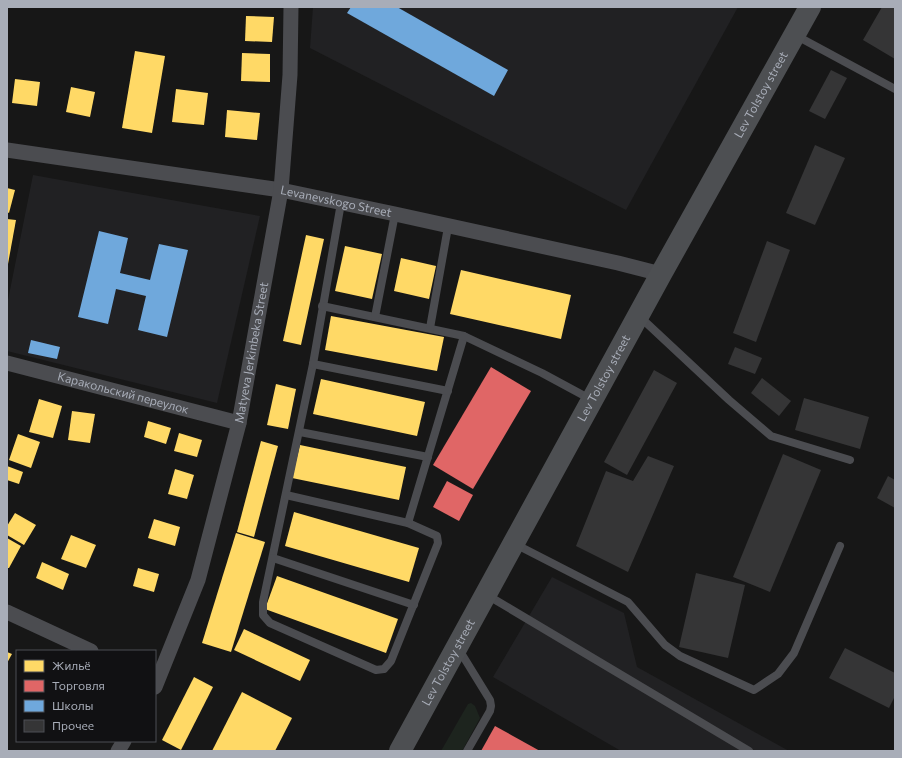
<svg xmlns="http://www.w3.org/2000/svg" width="902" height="758" viewBox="0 0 902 758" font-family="Commissioner,sans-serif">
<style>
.built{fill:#212123}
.green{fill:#1d241e}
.homes{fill:#ffd966}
.shops{fill:#e06666}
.schools{fill:#6fa8dc}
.building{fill:#353536}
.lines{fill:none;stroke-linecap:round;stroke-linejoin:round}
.lane{stroke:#4b4c50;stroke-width:8}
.street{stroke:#4b4c50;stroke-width:15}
.primary{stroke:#4d4f52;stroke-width:22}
.labels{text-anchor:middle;stroke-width:4;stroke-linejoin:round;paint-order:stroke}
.street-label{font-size:12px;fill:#a8adb8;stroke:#111113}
</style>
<rect width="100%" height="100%" fill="#171717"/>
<g class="built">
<polygon points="313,7 738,7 626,210 310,48"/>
<polygon points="33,175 260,216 217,403 7,351 7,305"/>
<polygon points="552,577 624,613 637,667 789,751 621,751 493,677"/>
</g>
<polygon class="green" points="471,703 475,706 480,718 462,751 441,751 468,704"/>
<g class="homes">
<polygon points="246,16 274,17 272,42 245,41"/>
<polygon points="135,51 165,56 152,133 122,128"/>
<polygon points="242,53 270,54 270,82 241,81"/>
<polygon points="15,79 40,82 37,106 12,103"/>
<polygon points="71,87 95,92 90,117 66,112"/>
<polygon points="176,89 208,93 204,125 172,122"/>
<polygon points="227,110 260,113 257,140 225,137"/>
<polygon points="7,188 15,190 9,213 7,212"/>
<polygon points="7,219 16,220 8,264 7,264"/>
<polygon points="306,235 324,239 301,345 283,341"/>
<polygon points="345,246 382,254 372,299 335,291"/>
<polygon points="401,258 436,266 429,299 394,291"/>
<polygon points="461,270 571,295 561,339 450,314"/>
<polygon points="331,316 444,337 437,371 325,350"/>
<polygon points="321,379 425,402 417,436 313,414"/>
<polygon points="276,384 296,389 288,429 267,425"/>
<polygon points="39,399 62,406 53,438 29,432"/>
<polygon points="72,411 95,414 90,443 68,440"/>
<polygon points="148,421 171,428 166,444 144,437"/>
<polygon points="179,433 202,440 197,457 174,451"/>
<polygon points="18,434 40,442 31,468 9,460"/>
<polygon points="261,441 278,446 254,537 237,532"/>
<polygon points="300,445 406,467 399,500 292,478"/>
<polygon points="7,466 23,472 19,484 7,480"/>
<polygon points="175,469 194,475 187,499 168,494"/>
<polygon points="294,512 419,548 409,582 285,546"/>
<polygon points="15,513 36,525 24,545 7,535 7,526"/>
<polygon points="154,519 180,527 175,546 148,538"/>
<polygon points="236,533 265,542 231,652 202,643"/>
<polygon points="71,535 96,545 86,568 61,559"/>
<polygon points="7,538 21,546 9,568 7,568"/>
<polygon points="42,562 69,574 63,590 36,578"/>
<polygon points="138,568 159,574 154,592 133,586"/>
<polygon points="277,576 398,619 386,653 265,609"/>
<polygon points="244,629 310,660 300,681 234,650"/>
<polygon points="7,652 12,654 7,663"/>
<polygon points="194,677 213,687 181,750 162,740"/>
<polygon points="242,692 292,718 275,751 212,751"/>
</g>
<g class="shops">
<polygon points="491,367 531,391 473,489 433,465"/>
<polygon points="447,481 473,495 459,521 433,507"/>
<polygon points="495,726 540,751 481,751"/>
</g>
<g class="schools">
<polygon points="351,7 397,7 508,70 494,96 347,13"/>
<polygon points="99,231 128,238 120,273 150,280 159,244 188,250 167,337 138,330 146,296 116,289 108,324 78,317"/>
<polygon points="31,340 60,347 57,359 28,353"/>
</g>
<g class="building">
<polygon points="882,7 895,7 895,59 863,40"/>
<polygon points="831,70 847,78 825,119 809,111"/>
<polygon points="815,145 845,158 815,225 786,213"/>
<polygon points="767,241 790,250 756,342 733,333"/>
<polygon points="735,347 762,358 755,374 728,364"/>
<polygon points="654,370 677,383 627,475 604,462"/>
<polygon points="762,378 791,401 779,416 751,393"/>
<polygon points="804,398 869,417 860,449 795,430"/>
<polygon points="783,454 821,470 770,592 733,577"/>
<polygon points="648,456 674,466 628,572 576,546 606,471 633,481"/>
<polygon points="888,476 895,480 895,508 877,498"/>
<polygon points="696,573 745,585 728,658 679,647"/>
<polygon points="845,648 895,673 895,696 889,708 829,678"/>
</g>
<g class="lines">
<g class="lane">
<polyline points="795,35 895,89"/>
<polyline points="341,203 313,364 263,602 263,615 270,623 376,670 384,669 391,661 438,543 437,536 408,523 464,336"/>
<polyline points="322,306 464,336 542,373 592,400"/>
<polyline points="639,316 729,400 771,436 850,460"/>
<polyline points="375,317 395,214"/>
<polyline points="430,328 448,227"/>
<polyline points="313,364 448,391"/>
<polyline points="300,432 428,457"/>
<polyline points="286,495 408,523"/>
<polyline points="515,544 628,602 665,645 680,656 754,690 778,674 794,653 840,546"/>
<polyline points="273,558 414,605"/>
<polyline points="487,595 749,751"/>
<polyline points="458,648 490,700 491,706 490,711 467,751"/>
</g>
<g class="street">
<path id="s1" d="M7,150L281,190L395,214L618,263L661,274"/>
<path id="s2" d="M7,363L239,423"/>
<polyline points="7,612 91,651"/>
<path id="s3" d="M155,687L198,580L239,423L281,190L290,75L291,7"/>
<polyline points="118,751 124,741"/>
</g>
<path class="primary" id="s4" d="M400,751L661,274L810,7"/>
</g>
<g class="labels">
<g class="street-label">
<text dy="4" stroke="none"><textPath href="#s4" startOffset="749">Lev Tolstoy street</textPath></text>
<text dy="4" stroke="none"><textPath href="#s1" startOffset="333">Levanevskogo Street</textPath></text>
<text dy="4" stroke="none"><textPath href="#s3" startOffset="349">Matyeva Jerkinbeka Street</textPath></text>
<text dy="4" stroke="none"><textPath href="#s4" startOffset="425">Lev Tolstoy street</textPath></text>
<text dy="4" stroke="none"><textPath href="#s2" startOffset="120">Каракольский переулок</textPath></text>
<text dy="4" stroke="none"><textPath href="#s4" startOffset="101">Lev Tolstoy street</textPath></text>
</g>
</g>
<rect width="902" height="758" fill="none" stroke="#a8adb8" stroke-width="16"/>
<rect x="16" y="650" width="140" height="92" fill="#111113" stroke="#4d4f55"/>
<rect x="24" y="660" width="20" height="12" fill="#ffd966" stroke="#4d4f55"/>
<text x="52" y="670" font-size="12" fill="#a8adb8">Жильё</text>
<rect x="24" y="680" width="20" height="12" fill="#e06666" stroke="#4d4f55"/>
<text x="52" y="690" font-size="12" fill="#a8adb8">Торговля</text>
<rect x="24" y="700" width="20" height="12" fill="#6fa8dc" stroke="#4d4f55"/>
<text x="52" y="710" font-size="12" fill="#a8adb8">Школы</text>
<rect x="24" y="720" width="20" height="12" fill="#353536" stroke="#4d4f55"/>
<text x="52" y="730" font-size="12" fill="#a8adb8">Прочее</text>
</svg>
